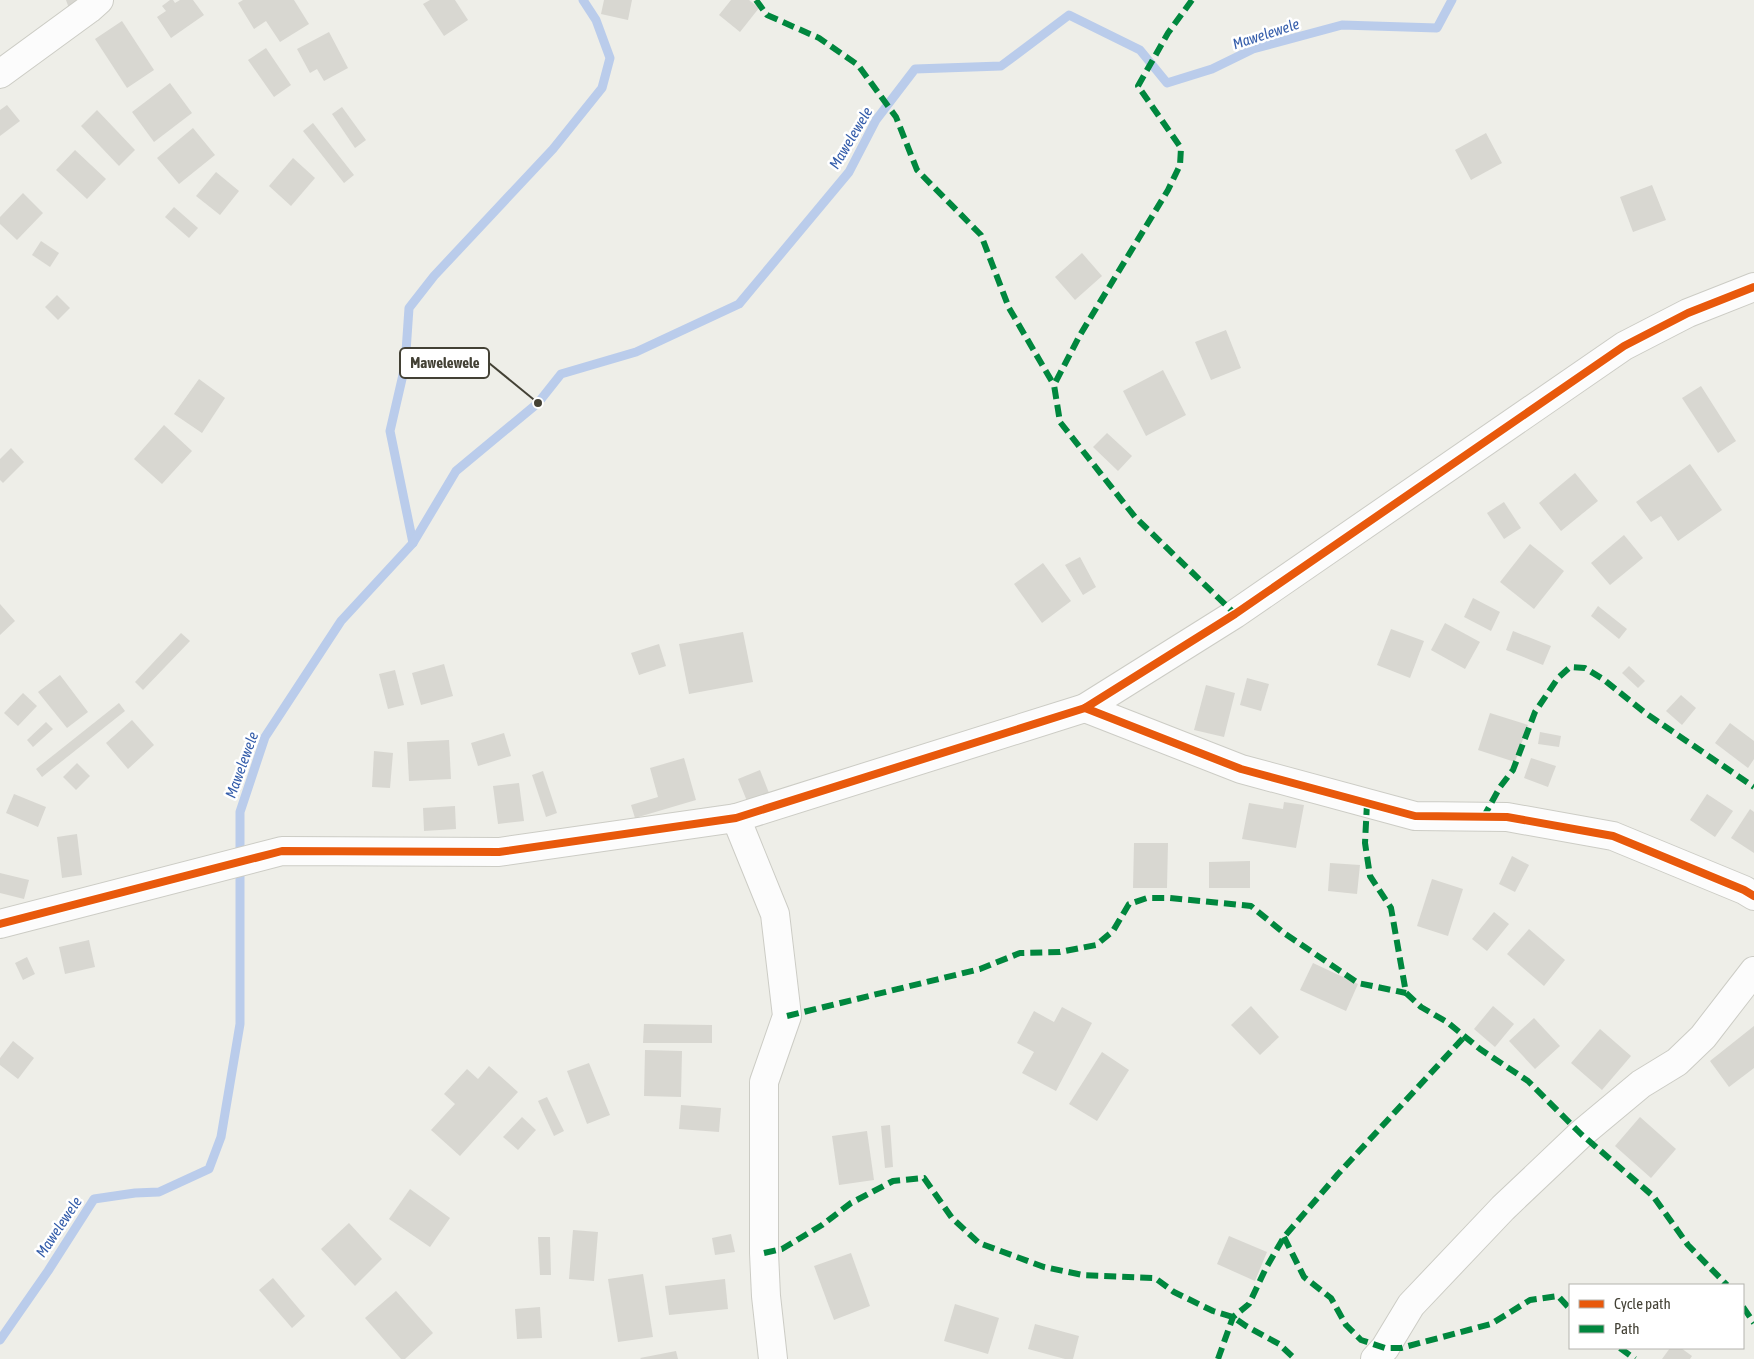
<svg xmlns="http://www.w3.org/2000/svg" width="1754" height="1359" viewBox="0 0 1754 1359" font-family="'Asap Condensed',sans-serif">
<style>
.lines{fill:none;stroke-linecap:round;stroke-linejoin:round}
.stream{stroke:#bacceb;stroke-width:9}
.building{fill:#d8d7d1}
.minor-casing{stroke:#ccccc5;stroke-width:30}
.minor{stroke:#fcfcfc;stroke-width:28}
.quiet{stroke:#00873e;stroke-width:6;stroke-dasharray:12 6;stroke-linecap:butt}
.cycleway-casing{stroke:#fff;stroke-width:11}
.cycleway{stroke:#e8590c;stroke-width:8}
.labels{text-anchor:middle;stroke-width:5;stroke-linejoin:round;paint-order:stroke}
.water-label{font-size:15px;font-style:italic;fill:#335caa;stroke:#fff}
.leader{fill:none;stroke:#434135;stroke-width:2}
.callout-dot{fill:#434135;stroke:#fff;stroke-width:2}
.callout{fill:#fff;stroke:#434135;stroke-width:2}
.callout-label{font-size:15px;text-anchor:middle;font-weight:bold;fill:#434135}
</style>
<rect width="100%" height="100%" fill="#eeeee8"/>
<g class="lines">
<g class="stream">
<polyline points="413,543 390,431 405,366 409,308 434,276 553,149 602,88 610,58 596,20 583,0"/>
<polyline points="0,1340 48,1271 94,1199 135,1193 159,1192 209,1169 221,1137 240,1024 240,812 265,737 341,621 413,543 456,471 538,403 561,374 636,352 739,304 849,172 876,120 915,69 1001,66 1069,15 1140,50 1167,83 1212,69 1253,49 1342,25 1437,28 1452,0"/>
</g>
</g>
<g class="building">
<polygon points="66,0 83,0 71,14"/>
<polygon points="170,0 173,0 175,3 180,0 193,0 204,15 171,38 157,17 166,11 162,6"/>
<polygon points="243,0 294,0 309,24 280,42 266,21 254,29 238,3"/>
<polygon points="430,0 455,0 468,20 444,36 423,4"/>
<polygon points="604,0 632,0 628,20 601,14"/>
<polygon points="731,0 749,0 759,8 740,32 719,15"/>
<polygon points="122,21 154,70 127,88 95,39"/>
<polygon points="329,32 348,68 324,81 317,69 310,73 297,49"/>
<polygon points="266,48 291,85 274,97 248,60"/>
<polygon points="170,83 192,113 154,142 132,112"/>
<polygon points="7,105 20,121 0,136 0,110"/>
<polygon points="342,107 366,140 355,148 332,114"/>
<polygon points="97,110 135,150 119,166 81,126"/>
<polygon points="313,123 354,175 344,183 303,131"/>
<polygon points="193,128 215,155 179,184 157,158"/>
<polygon points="1486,133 1502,163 1471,180 1455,150"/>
<polygon points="75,150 106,179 87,199 56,170"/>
<polygon points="293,158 315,178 291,206 269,186"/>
<polygon points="216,172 239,191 220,215 196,196"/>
<polygon points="1652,185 1666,220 1633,232 1620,197"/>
<polygon points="23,193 43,213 17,240 0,224 0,217"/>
<polygon points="174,207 198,228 189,238 165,217"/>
<polygon points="41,241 59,253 50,267 32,255"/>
<polygon points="1082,253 1102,276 1075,300 1055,277"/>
<polygon points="57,295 70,308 58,320 45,307"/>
<polygon points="1226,330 1241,368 1211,380 1195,342"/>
<polygon points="1163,370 1186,415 1146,436 1123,391"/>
<polygon points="199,379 225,398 202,433 174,414"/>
<polygon points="1701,386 1736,441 1718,453 1682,398"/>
<polygon points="164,425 192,451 162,484 134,459"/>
<polygon points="1107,433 1132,456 1118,471 1093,447"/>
<polygon points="11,448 24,462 3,483 0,480 0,459"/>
<polygon points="1690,464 1722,510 1678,541 1661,516 1651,522 1636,502"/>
<polygon points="1575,473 1598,501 1561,531 1539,503"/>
<polygon points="1504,502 1521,528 1504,539 1487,513"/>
<polygon points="1624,535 1643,558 1610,585 1591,563"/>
<polygon points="1530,544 1564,571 1534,609 1500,582"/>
<polygon points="1080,557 1096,587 1083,595 1065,565"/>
<polygon points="1043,563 1071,601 1042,623 1014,584"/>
<polygon points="1473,598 1500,612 1491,631 1464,617"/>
<polygon points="0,604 15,621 0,635"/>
<polygon points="1598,606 1627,629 1619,639 1591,616"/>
<polygon points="1445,623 1480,642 1465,669 1431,650"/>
<polygon points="1391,629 1424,641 1410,678 1377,665"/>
<polygon points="1513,631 1551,646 1543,665 1506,650"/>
<polygon points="743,632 753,682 689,694 679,644"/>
<polygon points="181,633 190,641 143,690 135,682"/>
<polygon points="659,644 666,666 639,675 631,653"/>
<polygon points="444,664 453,696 421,705 412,673"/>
<polygon points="1629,666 1645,681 1638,688 1622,673"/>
<polygon points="395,670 404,705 388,709 379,674"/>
<polygon points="60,675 88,712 67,728 38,692"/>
<polygon points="1247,678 1269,684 1261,711 1240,705"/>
<polygon points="1206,685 1235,693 1224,737 1194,730"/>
<polygon points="23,693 37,706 18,726 4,713"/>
<polygon points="1681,695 1696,708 1682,725 1666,711"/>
<polygon points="119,703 125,711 42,777 36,769"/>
<polygon points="1490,713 1528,725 1515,762 1478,750"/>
<polygon points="132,720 154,745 128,769 106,743"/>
<polygon points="46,722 53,729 33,747 27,740"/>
<polygon points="1730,723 1754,741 1754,759 1748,768 1715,743"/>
<polygon points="1540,732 1561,736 1559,747 1538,744"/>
<polygon points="504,733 511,756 478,766 471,743"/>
<polygon points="449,740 451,779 409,781 407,742"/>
<polygon points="374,751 393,753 390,788 372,787"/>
<polygon points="684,758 696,800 635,818 631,805 658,797 650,768"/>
<polygon points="1531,758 1556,766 1548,787 1524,778"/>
<polygon points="77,763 90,776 76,790 63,777"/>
<polygon points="760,770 769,793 747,801 738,779"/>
<polygon points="543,771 557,813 546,817 532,775"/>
<polygon points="519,783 524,821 498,824 493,786"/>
<polygon points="14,794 46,807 38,827 6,813"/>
<polygon points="1707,794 1733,811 1715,837 1690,820"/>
<polygon points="1284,802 1304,805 1296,848 1242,839 1249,803 1283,809"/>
<polygon points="455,806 456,829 424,831 423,808"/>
<polygon points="1750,809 1754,812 1754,853 1731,838"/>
<polygon points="77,834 82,875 62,878 57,837"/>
<polygon points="1134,843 1168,843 1167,888 1133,888"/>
<polygon points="1512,856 1529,865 1515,892 1499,884"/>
<polygon points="1250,861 1250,888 1209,888 1209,862"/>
<polygon points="1330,863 1360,865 1357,894 1328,891"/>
<polygon points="0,873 29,880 24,899 0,893"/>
<polygon points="1432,879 1463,889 1448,936 1417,926"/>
<polygon points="1494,912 1509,924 1487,951 1472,939"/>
<polygon points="1529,929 1565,960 1544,986 1507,954"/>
<polygon points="89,940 95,967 65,974 59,947"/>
<polygon points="27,957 35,974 23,980 15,963"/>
<polygon points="1313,963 1358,984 1346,1011 1300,990"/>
<polygon points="1251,1006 1279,1037 1260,1055 1231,1025"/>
<polygon points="1493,1006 1514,1024 1495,1047 1474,1029"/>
<polygon points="1062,1007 1092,1023 1056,1091 1022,1073 1034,1052 1017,1043 1034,1011 1054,1022"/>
<polygon points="1534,1018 1560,1046 1535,1069 1509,1041"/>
<polygon points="644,1024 712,1025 712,1043 643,1043"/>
<polygon points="1754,1026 1754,1068 1729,1087 1710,1061"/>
<polygon points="1600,1029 1631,1056 1602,1090 1571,1063"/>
<polygon points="13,1041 34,1058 18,1079 0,1065 0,1058"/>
<polygon points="645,1050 682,1051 681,1097 644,1096"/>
<polygon points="1102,1052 1129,1070 1097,1121 1069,1104"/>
<polygon points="589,1063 610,1115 587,1124 567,1071"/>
<polygon points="489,1066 518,1092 460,1156 431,1130 455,1104 444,1094 467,1069 478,1079"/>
<polygon points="547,1097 564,1131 554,1136 538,1101"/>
<polygon points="681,1105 721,1108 719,1132 679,1129"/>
<polygon points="522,1117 536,1130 518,1150 503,1137"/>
<polygon points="1640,1117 1676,1149 1651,1178 1615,1146"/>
<polygon points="890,1125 893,1167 885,1168 881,1126"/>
<polygon points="867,1131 874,1180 839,1185 832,1136"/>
<polygon points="410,1189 450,1218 430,1247 389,1219"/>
<polygon points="349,1223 382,1259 355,1286 321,1249"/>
<polygon points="573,1230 598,1232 594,1281 569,1279"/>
<polygon points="731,1234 735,1252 715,1255 712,1238"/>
<polygon points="1229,1236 1267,1252 1255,1281 1217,1264"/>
<polygon points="538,1237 550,1237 551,1275 540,1275"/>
<polygon points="851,1253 870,1306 834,1320 814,1266"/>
<polygon points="643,1274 653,1337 618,1342 608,1279"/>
<polygon points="273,1278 305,1316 292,1328 259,1290"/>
<polygon points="725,1279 728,1309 669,1315 665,1286"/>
<polygon points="396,1291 433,1333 405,1359 401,1359 365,1318"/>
<polygon points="955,1304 999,1318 988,1354 944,1341"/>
<polygon points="540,1307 542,1338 517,1339 515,1309"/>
<polygon points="1035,1324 1079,1336 1073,1359 1065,1359 1028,1349"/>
<polygon points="1670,1348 1681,1348 1692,1356 1690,1359 1662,1359"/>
<polygon points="676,1351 678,1359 641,1359 640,1358"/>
</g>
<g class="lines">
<defs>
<g id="minor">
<polyline points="0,74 89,9 99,0"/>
<polyline points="1085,708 1241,769 1415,816 1507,817 1613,836 1744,890 1754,896"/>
<polyline points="736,818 775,914 787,1016 764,1082 764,1253 766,1296 773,1359"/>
<polyline points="0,924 282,851 499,852 736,818 1085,708 1235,614 1624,346 1688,313 1754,287"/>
<polyline points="1375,1359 1385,1348 1411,1305 1503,1208 1581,1134 1641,1084 1677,1062 1703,1037 1754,971"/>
</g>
</defs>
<use href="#minor" class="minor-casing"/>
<use href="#minor" class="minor"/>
<g class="quiet">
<polyline points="756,0 767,15 819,38 858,65 896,117 917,170 981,235 1009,308 1054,385"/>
<polyline points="1192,0 1168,33 1138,86 1181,148 1180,165 1168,190 1080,335 1054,385 1060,422 1135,517 1235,614"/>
<polyline points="1367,803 1365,843 1370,876 1391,908 1406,993 1421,1007 1447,1022 1480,1049 1528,1081 1581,1134 1653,1196 1688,1245 1727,1285"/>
<polyline points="1483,818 1500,787 1513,770 1535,712 1558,678 1570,667 1585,668 1603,679 1644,712 1754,787"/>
<polyline points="787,1016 980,969 1020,953 1060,952 1096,945 1113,931 1129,904 1147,898 1170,898 1251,906 1284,933 1358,983 1406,993"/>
<polyline points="1284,1237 1304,1277 1331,1298 1346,1325 1361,1340 1385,1348 1401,1348 1491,1324 1530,1300 1558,1296 1570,1309"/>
<polyline points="764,1253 782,1249 822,1225 851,1203 893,1181 924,1178 952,1218 979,1243 1044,1267 1083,1275 1155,1278 1174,1292 1213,1311 1233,1317 1246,1326 1279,1344 1295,1359"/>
<polyline points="1743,1307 1754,1323"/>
<polyline points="1620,1348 1635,1359"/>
<polyline points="1218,1359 1233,1317 1249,1304 1266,1268 1284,1237 1338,1174 1465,1036"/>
</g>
<defs>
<g id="cycleway">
<polyline points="1085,708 1241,769 1415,816 1507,817 1613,836 1744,890 1754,896"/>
<polyline points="0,924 282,851 499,852 736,818 1085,708 1235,614 1624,346 1688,313 1754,287"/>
</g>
</defs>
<use href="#cycleway" class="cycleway-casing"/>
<use href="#cycleway" class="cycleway"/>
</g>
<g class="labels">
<g class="water-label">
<text transform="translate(1266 34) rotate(-18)" y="5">Mawelewele</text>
<text transform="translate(851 138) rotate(-59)" y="5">Mawelewele</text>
<text transform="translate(242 765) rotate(-70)" y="5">Mawelewele</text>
<text transform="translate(59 1227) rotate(-56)" y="5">Mawelewele</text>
</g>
</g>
<path class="leader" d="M538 403L489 363"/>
<circle class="callout-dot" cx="538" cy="403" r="5"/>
<rect class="callout" x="400" y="348" width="89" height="30" rx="5"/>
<g class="callout-label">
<text x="445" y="368">Mawelewele</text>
</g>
<rect x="1569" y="1284" width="175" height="65" fill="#ffffff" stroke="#b4b3ae"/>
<rect x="1579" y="1300" width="25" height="8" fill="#e8590c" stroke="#b4b3ae"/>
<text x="1614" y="1309" font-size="15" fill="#434135">Cycle path</text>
<rect x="1579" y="1325" width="25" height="8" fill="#00873e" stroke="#b4b3ae"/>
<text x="1614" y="1334" font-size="15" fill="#434135">Path</text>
</svg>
